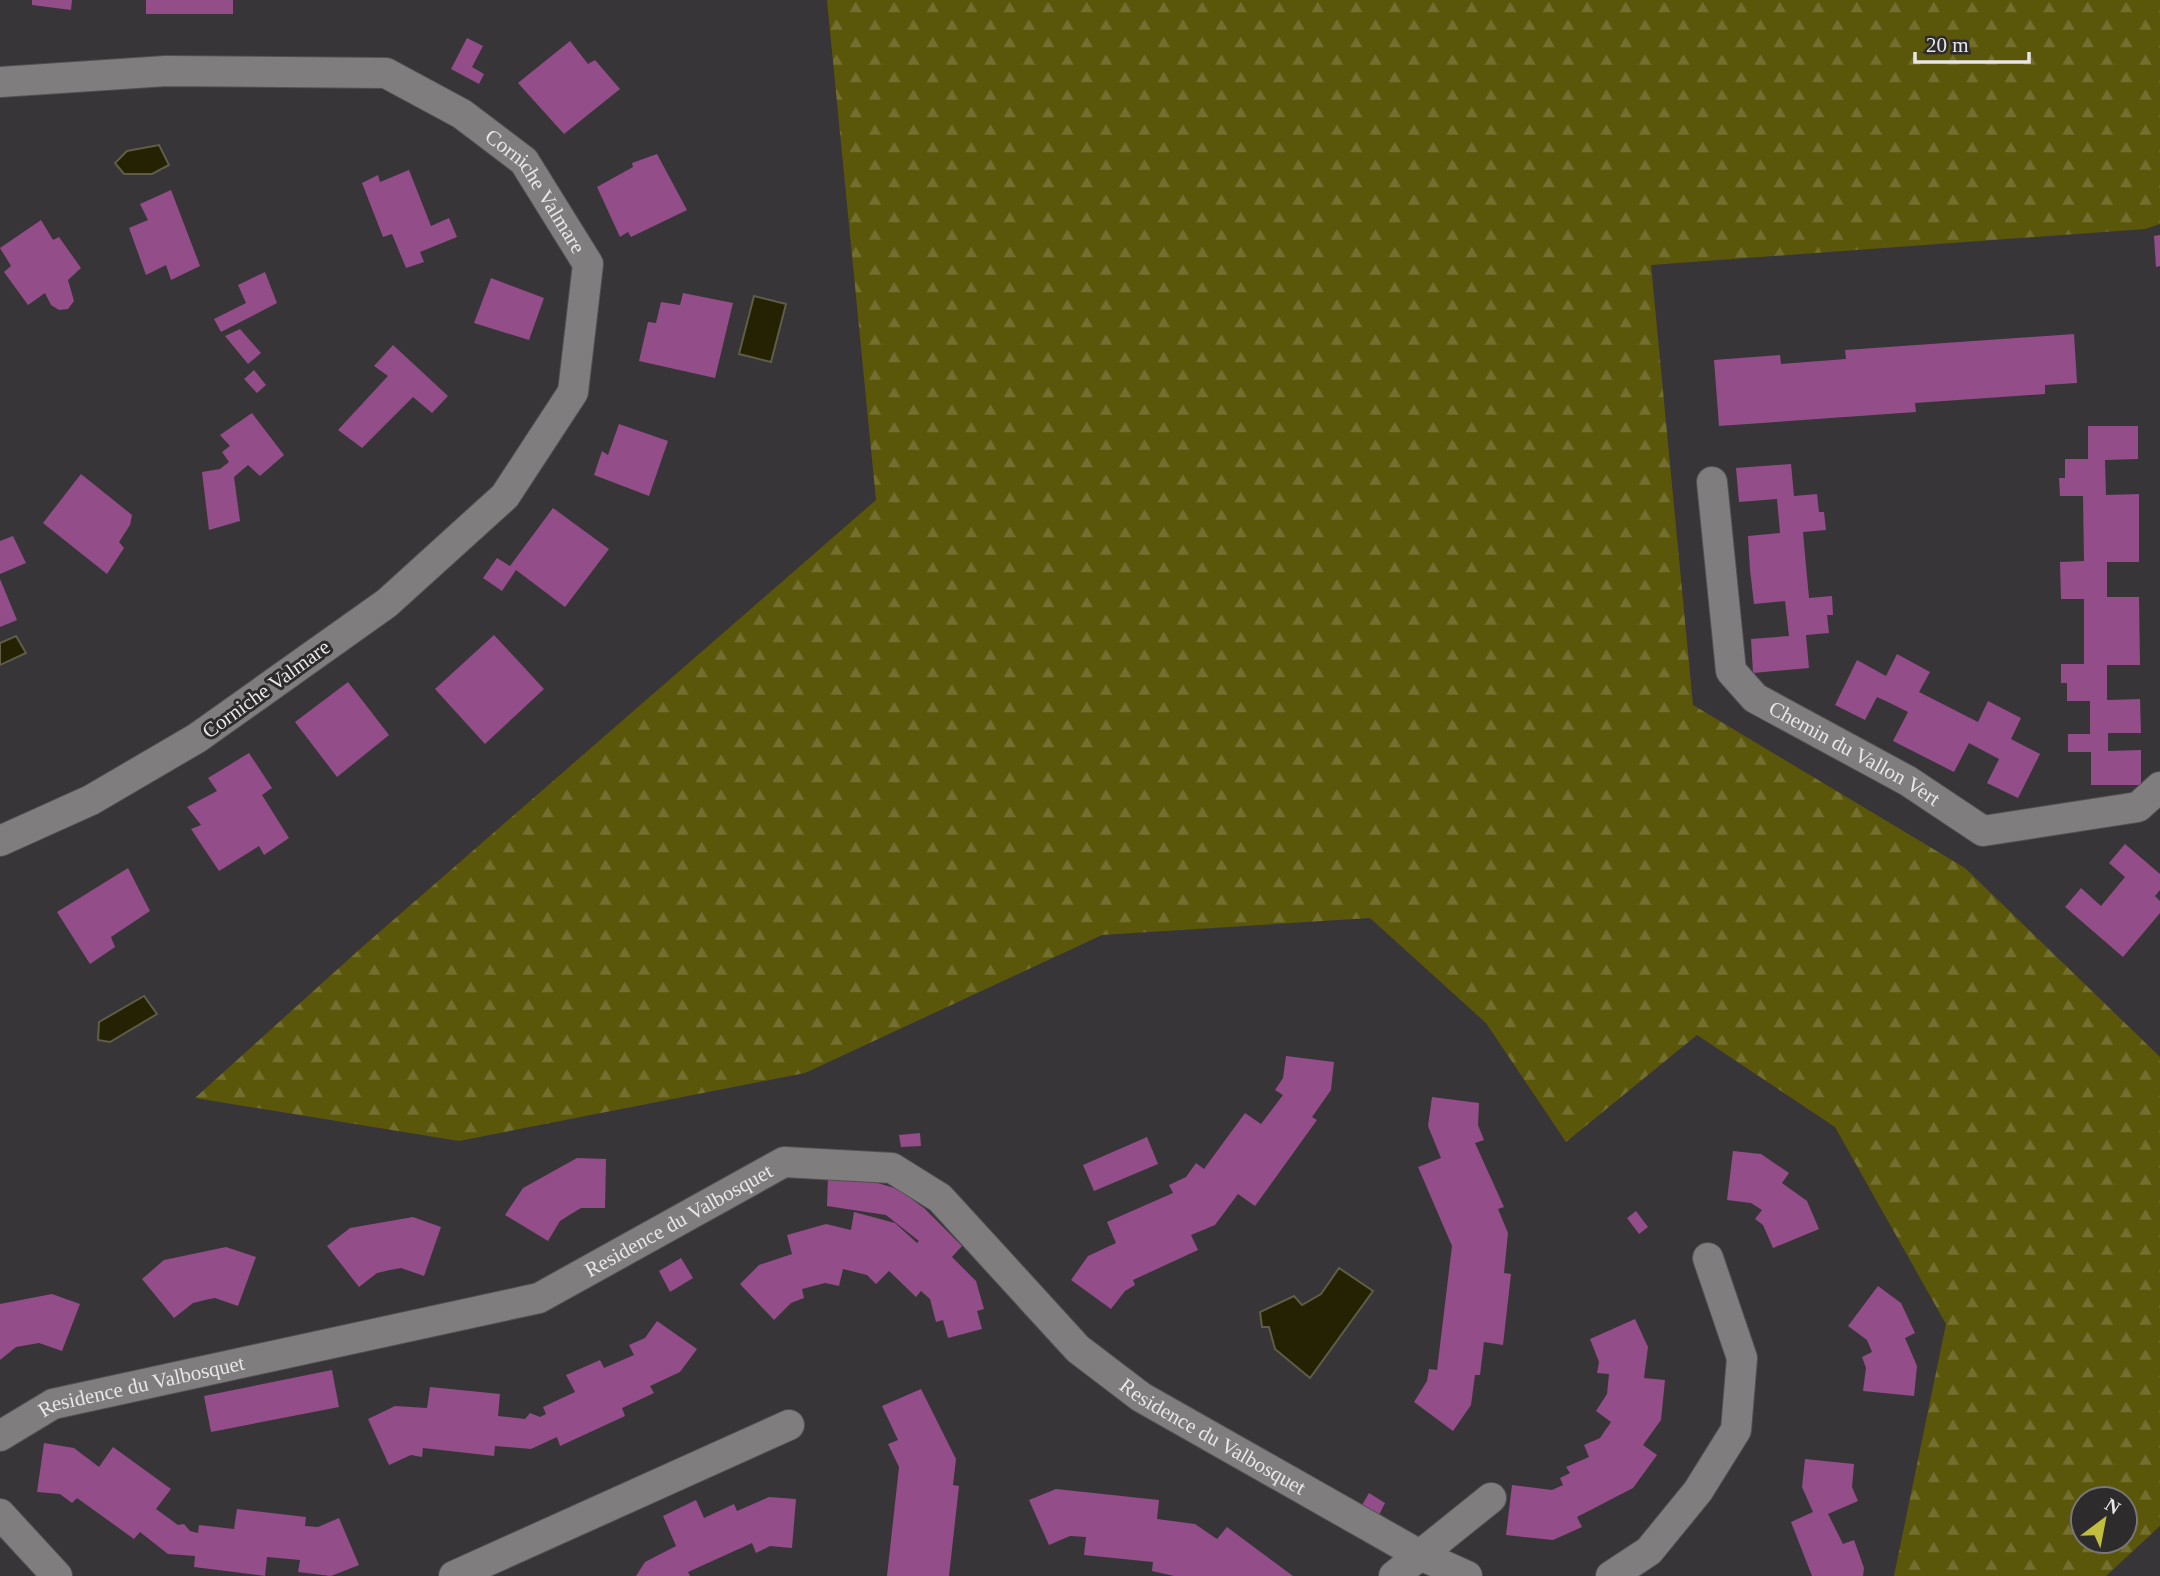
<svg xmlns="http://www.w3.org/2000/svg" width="2160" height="1576" viewBox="0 0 2160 1576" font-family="Georgia,serif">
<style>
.forest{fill:url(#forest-firs);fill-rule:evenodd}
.water{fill:#242202;stroke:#5f5d47;stroke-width:2}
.building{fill:#934d89}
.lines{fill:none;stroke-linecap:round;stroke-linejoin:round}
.minor-casing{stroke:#535153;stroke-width:32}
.minor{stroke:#807d7f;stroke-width:30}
.labels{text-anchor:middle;stroke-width:6;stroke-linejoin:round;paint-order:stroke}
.street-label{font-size:21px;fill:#e8e6e8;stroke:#2e2b2d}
</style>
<defs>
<pattern id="forest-firs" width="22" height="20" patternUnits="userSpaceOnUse" patternTransform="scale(1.75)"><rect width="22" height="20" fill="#5b570a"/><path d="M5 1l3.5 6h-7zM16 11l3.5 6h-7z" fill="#736f2e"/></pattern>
</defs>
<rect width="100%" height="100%" fill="#383538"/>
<path class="forest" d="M827,0H2160V224L2145,229L1651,265L1693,705L1965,868L2160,1057V1526L2106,1576H1894L1946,1324L1835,1127L1697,1035L1566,1142L1486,1023L1370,918L1102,935L805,1073L459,1141L195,1098L360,949L876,500ZM2083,1499H2125V1541H2083Z"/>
<g class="water">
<polygon points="159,145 169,165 152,174 124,174 115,163 127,151"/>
<polygon points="754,296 786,304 771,362 739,354"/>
<polygon points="16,636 26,653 0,665 0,643"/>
<polygon points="144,996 157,1014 110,1042 98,1040 99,1022"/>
<polygon points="1339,1268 1373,1291 1310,1378 1275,1349 1269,1327 1262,1327 1260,1312 1294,1296 1302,1305 1321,1294"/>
</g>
<g class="building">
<polygon points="32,0 72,0 71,10 32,5"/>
<rect x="146" y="0" width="87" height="14"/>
<polygon points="467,38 483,46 472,67 484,74 479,84 451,69"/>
<polygon points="570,41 588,64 595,60 620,89 564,134 518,83"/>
<polygon points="657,154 687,210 631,237 628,232 620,237 597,187 633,167 632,163"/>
<polygon points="409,170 431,226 449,218 457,237 420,252 424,262 406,268 392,234 383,237 362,183 378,175 380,182"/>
<polygon points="171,190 200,266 171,280 166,265 146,275 129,228 148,220 140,204"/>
<polygon points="41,220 53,240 59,237 81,268 68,280 74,301 68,309 59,310 51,305 45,293 28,305 4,272 11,266 0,248"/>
<polygon points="2160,235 2160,266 2156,267 2154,236"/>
<polygon points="265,272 277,303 221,332 214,319 246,303 238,285"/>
<polygon points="491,278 544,298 529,340 474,323"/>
<polygon points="683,293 733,303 715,378 639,361 648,322 656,323 661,302 680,305"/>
<polygon points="240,329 261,353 248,364 225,336"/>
<polygon points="2074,334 2077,383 2045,385 2045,394 1915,403 1916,412 1719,426 1714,360 1780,355 1781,364 1846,359 1845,350"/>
<polygon points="393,345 448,396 432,413 413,397 362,448 338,430 388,376 374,366"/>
<polygon points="254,370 266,385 257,393 244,379"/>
<polygon points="252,413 284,455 260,476 248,465 234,477 240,521 209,530 202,472 220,469 229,462 222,452 230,446 220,435"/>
<polygon points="619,424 668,441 649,496 594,475 602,451 608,455"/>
<polygon points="2088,426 2138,426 2138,459 2105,460 2106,495 2139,494 2139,562 2107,562 2107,597 2139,597 2140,665 2107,665 2107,700 2140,699 2141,733 2108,733 2108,751 2141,750 2141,785 2091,785 2091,752 2068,752 2068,734 2090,734 2090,701 2067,701 2067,683 2061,683 2061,664 2084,664 2084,599 2061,599 2060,562 2084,561 2083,496 2060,496 2059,478 2065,478 2065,459 2088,459"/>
<polygon points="1791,464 1794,496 1817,494 1819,512 1824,512 1826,530 1803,532 1806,566 1809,598 1832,596 1833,615 1827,615 1829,633 1806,635 1809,668 1753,673 1751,639 1789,636 1785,601 1754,604 1750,570 1748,536 1780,533 1777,499 1739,502 1736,468"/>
<polygon points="81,474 132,515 130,525 119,542 124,548 107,574 43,523"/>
<polygon points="553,508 609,549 565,607 516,570 502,591 483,578 497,558 510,566"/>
<polygon points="13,536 26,563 0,574 0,541"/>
<polygon points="0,579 17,620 0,627"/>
<polygon points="494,635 544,689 485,744 435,689"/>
<polygon points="1897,654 1930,672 1919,692 1978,722 1988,701 2021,718 2011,739 2040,754 2018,798 1987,783 1999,759 1969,743 1954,772 1893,741 1908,712 1892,704 1877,697 1865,720 1835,705 1857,660 1886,676"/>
<polygon points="348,682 389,735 337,777 295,722"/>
<polygon points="249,753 272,788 262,795 289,838 264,855 259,846 219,871 191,829 201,825 187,807 217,791 208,778"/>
<polygon points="2125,844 2160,874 2160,890 2155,896 2160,901 2160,913 2123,957 2065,907 2081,888 2101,906 2125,877 2109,863"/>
<polygon points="128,868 150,911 111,937 115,947 90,964 57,912"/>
<polygon points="1286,1056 1334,1062 1331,1090 1312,1117 1317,1120 1255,1206 1238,1194 1215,1225 1191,1235 1198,1250 1133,1280 1135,1285 1125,1291 1111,1309 1071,1280 1088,1256 1116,1243 1107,1222 1173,1193 1169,1185 1186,1177 1196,1163 1204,1169 1245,1113 1261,1124 1283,1095 1275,1090 1283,1078"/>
<polygon points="1432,1097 1479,1103 1478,1125 1484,1140 1475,1143 1504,1207 1498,1209 1508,1233 1504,1273 1511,1274 1503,1345 1484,1342 1480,1375 1475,1375 1471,1405 1453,1431 1414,1402 1427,1381 1429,1369 1437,1370 1452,1246 1418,1167 1441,1158 1428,1126"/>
<polygon points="920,1133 921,1146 901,1147 899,1135"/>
<polygon points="1147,1137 1158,1164 1094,1191 1083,1165"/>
<polygon points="1733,1151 1761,1154 1789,1173 1782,1183 1807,1201 1819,1229 1773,1248 1763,1225 1755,1219 1762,1210 1751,1203 1727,1200"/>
<polygon points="577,1158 606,1159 605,1208 581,1208 571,1214 560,1221 548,1241 505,1215 523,1188"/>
<polygon points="828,1178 871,1181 898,1189 924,1208 962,1246 952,1257 976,1281 984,1309 977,1311 982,1329 948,1338 943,1320 936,1322 930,1299 921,1291 916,1297 889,1271 876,1284 867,1275 843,1269 839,1286 825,1283 802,1289 804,1298 791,1303 774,1320 740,1284 759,1265 792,1254 787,1235 826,1224 851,1230 854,1212 895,1223 917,1243 919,1241 886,1215 827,1206"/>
<polygon points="1636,1211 1648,1227 1639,1234 1627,1218"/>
<polygon points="413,1217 441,1227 424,1276 401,1268 390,1270 377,1273 359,1287 327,1246 350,1228"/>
<polygon points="226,1247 256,1257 238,1306 215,1298 205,1300 193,1303 174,1318 142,1279 164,1260"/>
<polygon points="681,1258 693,1278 670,1292 659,1271"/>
<polygon points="1878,1286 1901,1303 1915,1333 1905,1338 1917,1366 1914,1396 1863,1391 1866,1368 1862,1357 1872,1352 1867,1340 1848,1326"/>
<polygon points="52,1294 80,1304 62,1351 39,1343 16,1347 0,1360 0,1304"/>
<polygon points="1635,1319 1648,1347 1644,1378 1665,1380 1661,1420 1643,1445 1657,1455 1633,1488 1577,1517 1582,1527 1553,1540 1506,1535 1512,1485 1552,1490 1563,1485 1560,1478 1570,1473 1566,1467 1589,1457 1584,1445 1600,1438 1611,1422 1596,1411 1607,1394 1609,1374 1597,1373 1599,1362 1590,1339"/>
<polygon points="657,1321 697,1349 680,1372 650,1386 654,1393 622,1408 625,1416 560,1446 557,1437 531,1449 495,1446 494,1456 423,1448 422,1457 411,1455 389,1465 368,1419 395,1406 427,1408 430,1387 500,1394 498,1416 525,1419 530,1413 540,1417 546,1414 543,1407 575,1392 566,1375 600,1360 604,1368 634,1355 629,1345 645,1338"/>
<polygon points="332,1370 339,1407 211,1432 204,1396"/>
<polygon points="921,1389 956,1459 953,1485 959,1486 949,1576 887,1576 899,1467 888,1444 898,1440 882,1406"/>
<polygon points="44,1443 74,1448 99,1467 113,1447 171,1489 156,1509 178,1525 184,1524 190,1531 198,1533 199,1525 234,1529 237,1509 306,1517 305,1526 318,1527 339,1518 359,1565 331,1576 298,1572 300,1560 267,1557 265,1576 194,1567 195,1556 168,1554 140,1532 134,1539 77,1498 72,1503 60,1494 37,1492"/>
<polygon points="1805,1459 1854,1464 1852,1487 1858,1501 1828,1514 1843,1544 1854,1540 1864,1568 1863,1576 1812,1576 1791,1522 1813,1512 1802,1487"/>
<polygon points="1056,1489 1159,1500 1157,1519 1195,1524 1217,1539 1227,1527 1293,1576 1174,1576 1152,1571 1153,1562 1084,1555 1086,1537 1070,1536 1049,1545 1029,1500"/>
<polygon points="1369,1493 1385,1503 1379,1515 1362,1505"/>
<polygon points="769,1497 796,1499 792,1548 770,1546 756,1553 752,1543 688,1572 690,1576 636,1576 645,1562 676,1546 663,1516 696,1500 704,1518 734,1504 737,1511"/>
</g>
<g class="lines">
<defs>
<g id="minor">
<path id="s1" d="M0,82L166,71L386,73L462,114L524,161L588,264L573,392L505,496L387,603L197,738L91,800L0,841"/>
<path id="s2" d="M1712,482L1731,671L1755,698L1908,781L1983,831L2138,807L2160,787"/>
<path id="s3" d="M0,1436L53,1404L539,1298L784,1162L892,1168L940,1198L1078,1349L1141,1397L1418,1554L1467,1576"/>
<polyline points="0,1514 57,1576"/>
<polyline points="454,1576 789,1425"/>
<polyline points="1394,1576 1491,1498"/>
<polyline points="1611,1576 1649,1551 1698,1491 1736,1430 1742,1358 1708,1258"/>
</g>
</defs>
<use href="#minor" class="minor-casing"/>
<use href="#minor" class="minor"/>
</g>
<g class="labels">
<g class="street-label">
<text dy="7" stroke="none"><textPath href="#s1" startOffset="581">Corniche Valmare</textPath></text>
<text transform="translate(266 689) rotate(-36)" y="7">Corniche Valmare</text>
<text dy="7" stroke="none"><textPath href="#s2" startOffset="340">Chemin du Vallon Vert</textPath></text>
<text dy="7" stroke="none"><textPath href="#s3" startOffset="719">Residence du Valbosquet</textPath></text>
<text dy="7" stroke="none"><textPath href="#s3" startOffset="152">Residence du Valbosquet</textPath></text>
<text dy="7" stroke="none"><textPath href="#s3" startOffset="1370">Residence du Valbosquet</textPath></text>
</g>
</g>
<g transform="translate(2104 1520) rotate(32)"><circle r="33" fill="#2e2b2d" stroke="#787678" stroke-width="2"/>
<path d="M0-5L12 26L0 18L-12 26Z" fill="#c3bd3e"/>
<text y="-10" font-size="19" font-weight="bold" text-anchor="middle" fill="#e8e6e8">N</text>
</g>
<path d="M1915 52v10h114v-10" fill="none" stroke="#e8e6e8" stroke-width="3.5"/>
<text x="1926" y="52" font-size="21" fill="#e8e6e8" stroke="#2e2b2d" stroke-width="5" paint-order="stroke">20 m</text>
</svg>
